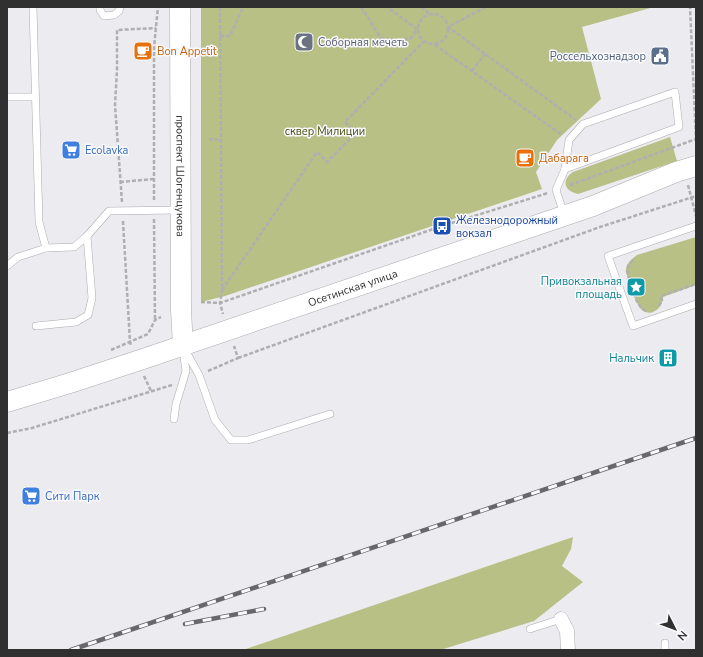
<svg xmlns="http://www.w3.org/2000/svg" width="703" height="657" viewBox="0 0 703 657" font-family="'Nunito Sans',sans-serif">
<style>
.green{fill:#b8c085}
.lines{fill:none;stroke-linecap:round;stroke-linejoin:round}
.lane-casing{stroke:#ababaf;stroke-width:8}
.street-casing{stroke:#ababaf;stroke-width:15}
.secondary-casing{stroke:#ababaf;stroke-width:21}
.path{stroke:#afafb2;stroke-width:2.5;stroke-dasharray:4 2;stroke-linecap:butt}
.lane{stroke:#fff;stroke-width:7}
.street{stroke:#fff;stroke-width:14}
.secondary{stroke:#fff;stroke-width:20}
.rail-casing{stroke:#68686a;stroke-width:4.5}
.rail{stroke:#fafafe;stroke-width:3;stroke-dasharray:9;stroke-linecap:butt}
.labels{text-anchor:middle;stroke-width:3;stroke-linejoin:round;paint-order:stroke}
.worship-label{font-size:11px;fill:#5b616d;stroke:#fafafe;text-anchor:start}
.food-label{font-size:11px;fill:#c56008;stroke:#fafafe;text-anchor:start}
.service-label{font-size:11px;fill:#4e5e75;stroke:#fafafe;text-anchor:end}
.park-label{font-size:11px;fill:#464c0d;stroke:#fafafe}
.shop-label{font-size:11px;fill:#366cbe;stroke:#fafafe;text-anchor:start}
.street-label{font-size:11px;fill:#303031;stroke:#fafafe}
.transit-label{font-size:11px;fill:#164399;stroke:#fafafe;text-anchor:start}
.culture-label{font-size:11px;fill:#0d838f;stroke:#fafafe;text-anchor:end}
</style>
<rect width="100%" height="100%" fill="#ececf0"/>
<g class="green">
<polygon points="201,7 654,7 582,27 601,99 557,140 536,172 542,189 225,296 201,302"/>
<path d="M670,137L677,161L578,194C564,191 561,180 573,172Z"/>
<path d="M696,237V285L663,297C663,307 652,318 642,310C637,306 626,276 626,270C626,263 632,259 637,255Z"/>
<polygon points="573,537 571,549 562,566 583,582 534,621 440,650 243,650"/>
</g>
<g class="lines">
<defs>
<g id="lane">
<polyline points="33,7 39,222 46,248 74,247 87,236 109,211 179,210"/>
<polyline points="100,7 100,10 104,16 114,15 119,11 120,7"/>
<polygon points="675,92 679,127 565,169 569,140 583,124"/>
<polyline points="7,97 35,97"/>
<polyline points="564,214 556,190 565,169"/>
<polyline points="696,226 608,256 633,326 696,304"/>
<polyline points="7,266 18,257 46,248"/>
<polyline points="36,326 76,322 88,315 92,298 87,236"/>
<polyline points="184,348 199,375 215,420 231,440 248,440 330,414"/>
<polyline points="174,419 176,404 186,371 183,350"/>
<polyline points="530,629 561,619"/>
<polyline points="665,643 665,650"/>
</g>
<polyline id="street" points="561,619 567,631 568,650"/>
<g id="secondary">
<path id="s1" d="M180,7L181,310L183,346"/>
<path id="s2" d="M7,402L70,383L146,358L593,206L676,172L696,166"/>
</g>
</defs>
<use href="#lane" class="lane-casing"/>
<use href="#street" class="street-casing"/>
<use href="#secondary" class="secondary-casing"/>
<g class="path">
<polyline points="220,7 222,290 220,303 223,314"/>
<polyline points="361,7 381,38 399,41 411,38 417,29 387,7"/>
<polyline points="421,7 430,14"/>
<polyline points="486,7 448,27 576,120"/>
<circle cx="433" cy="29" r="15"/>
<polyline points="220,36 230,36 243,7"/>
<polyline points="435,45 562,135"/>
<polyline points="472,71 485,54"/>
<polyline points="209,139 222,140"/>
<polyline points="120,182 154,179"/>
<polyline points="570,185 696,139 690,7"/>
<polyline points="688,185 696,216"/>
<polyline points="154,200 154,47 158,7"/>
<polyline points="122,202 115,105 117,70 117,30 156,28"/>
<polyline points="154,219 155,320"/>
<polyline points="123,221 130,342 131,346"/>
<path d="M633,260L629,265L627,271C631,282 635,307 646,311"/>
<polyline points="222,290 317,152 327,162 356,133 345,122 423,42"/>
<polyline points="201,302 220,303 442,226 548,193"/>
<polyline points="659,306 662,300 661,296 696,284"/>
<polyline points="111,350 148,334 155,320 161,317"/>
<polyline points="238,358 600,227 696,196"/>
<polyline points="208,371 238,358 234,346"/>
<polyline points="144,376 151,391"/>
<polyline points="7,433 32,428 172,385"/>
</g>
<use href="#lane" class="lane"/>
<use href="#street" class="street"/>
<use href="#secondary" class="secondary"/>
<defs>
<g id="rail">
<polyline points="185,624 264,609"/>
<polyline points="71,650 696,438"/>
</g>
</defs>
<use href="#rail" class="rail-casing"/>
<use href="#rail" class="rail"/>
</g>
<defs>
<symbol id="mosque-square" viewBox="-11 -11 22 22"><rect x="-9" y="-9" width="18" height="18" rx="4" fill="#6b7280" stroke="#fafafe"/><path d="M3.5-4.9A6 6 0 1 0 3.5 4.9A5 5 0 1 1 3.5-4.9Z" fill="#fff"/></symbol>
<symbol id="cafe-square" viewBox="-11 -11 22 22"><rect x="-9" y="-9" width="18" height="18" rx="4" fill="#e8710a" stroke="#fafafe"/><path d="M-5.5-4.5H6V0H3Q3 3.5 0 3.5H-2.5Q-5.5 3.5-5.5 0ZM3-3.2v2h1.7v-2ZM-6 4.5H4V6H-6Z" fill="#fff"/></symbol>
<symbol id="civic-square" viewBox="-11 -11 22 22"><rect x="-9" y="-9" width="18" height="18" rx="4" fill="#5c6f8a" stroke="#fafafe"/><path d="M-.6-6.5H3V-4.5H.6V-3L4-1V1h2V6H-6V1h2V-1L-.6-3ZM-1.2 2.5V6h2.4V2.5Z" fill="#fff"/></symbol>
<symbol id="supermarket-square" viewBox="-11 -11 22 22"><rect x="-9" y="-9" width="18" height="18" rx="4" fill="#3f7fe0" stroke="#fafafe"/><path d="M-6-5.5h2.5l.6 2H6L4.5 2H-2.5L-4.4-4H-6ZM-1.5 3.2a1.3 1.3 0 1 0 .1 0ZM3 3.2a1.3 1.3 0 1 0 .1 0Z" fill="#fff"/></symbol>
<symbol id="bus-square" viewBox="-11 -11 22 22"><rect x="-9" y="-9" width="18" height="18" rx="4" fill="#1a4fb4" stroke="#fafafe"/><path d="M-5-6H5V4H4V6H2V4H-2V6H-4V4H-5ZM-3.5-4V0h7V-4ZM-3.5 1.2v1.5H-2V1.2ZM2 1.2v1.5H3.5V1.2Z" fill="#fff"/></symbol>
<symbol id="sight-square" viewBox="-11 -11 22 22"><rect x="-9" y="-9" width="18" height="18" rx="4" fill="#0f9aa8" stroke="#fafafe"/><path d="M0-6L1.8-2.2L6-1.7L2.9 1.2L3.7 5.4L0 3.3L-3.7 5.4L-2.9 1.2L-6-1.7L-1.8-2.2Z" fill="#fff"/></symbol>
<symbol id="building-square" viewBox="-11 -11 22 22"><rect x="-9" y="-9" width="18" height="18" rx="4" fill="#0f9aa8" stroke="#fafafe"/><path d="M-4-6H4V6H1V3H-1V6H-4ZM-2.5-4.3h1.7v1.8h-1.7ZM.8-4.3h1.7v1.8H.8ZM-2.5-1h1.7V.8h-1.7ZM.8-1h1.7V.8H.8Z" fill="#fff"/></symbol>
</defs>
<g fill-rule="evenodd">
<use href="#mosque-square" x="293" y="31" width="22" height="22"/>
<use href="#cafe-square" x="132" y="40" width="22" height="22"/>
<use href="#civic-square" x="649" y="45" width="22" height="22"/>
<use href="#supermarket-square" x="60" y="139" width="22" height="22"/>
<use href="#cafe-square" x="514" y="147" width="22" height="22"/>
<use href="#bus-square" x="431" y="215" width="22" height="22"/>
<use href="#sight-square" x="625" y="276" width="22" height="22"/>
<use href="#building-square" x="657" y="347" width="22" height="22"/>
<use href="#supermarket-square" x="20" y="485" width="22" height="22"/>
</g>
<g class="labels">
<g class="worship-label">
<text x="318" y="46">Соборная мечеть</text>
</g>
<g class="food-label">
<text x="157" y="55">Bon Appetit</text>
<text x="539" y="162">Дабарага</text>
</g>
<g class="service-label">
<text x="646" y="60">Россельхознадзор</text>
</g>
<g class="park-label">
<text x="325" y="135">сквер Милиции</text>
</g>
<g class="shop-label">
<text x="85" y="154">Ecolavka</text>
<text x="45" y="500">Сити Парк</text>
</g>
<g class="street-label">
<text dy="4" stroke="none"><textPath href="#s1" startOffset="169">проспект Шогенцукова</textPath></text>
<text dy="4" stroke="none"><textPath href="#s2" startOffset="364">Осетинская улица</textPath></text>
</g>
<g class="transit-label">
<text x="456" y="224">Железнодорожный<tspan x="456" dy="13">вокзал</tspan></text>
</g>
<g class="culture-label">
<text x="622" y="285">Привокзальная<tspan x="622" dy="13">площадь</tspan></text>
<text x="654" y="362">Нальчик</text>
</g>
</g>
<rect width="703" height="657" fill="none" stroke="#303031" stroke-width="16"/>
<g transform="translate(675 629) rotate(132)" stroke="#fafafe" stroke-width="3" paint-order="stroke">
<path d="M0-3L7 15L0 10L-7 15Z" fill="#303031"/>
<text y="-6" font-size="11" font-weight="bold" text-anchor="middle" fill="#303031">N</text>
</g>
</svg>
